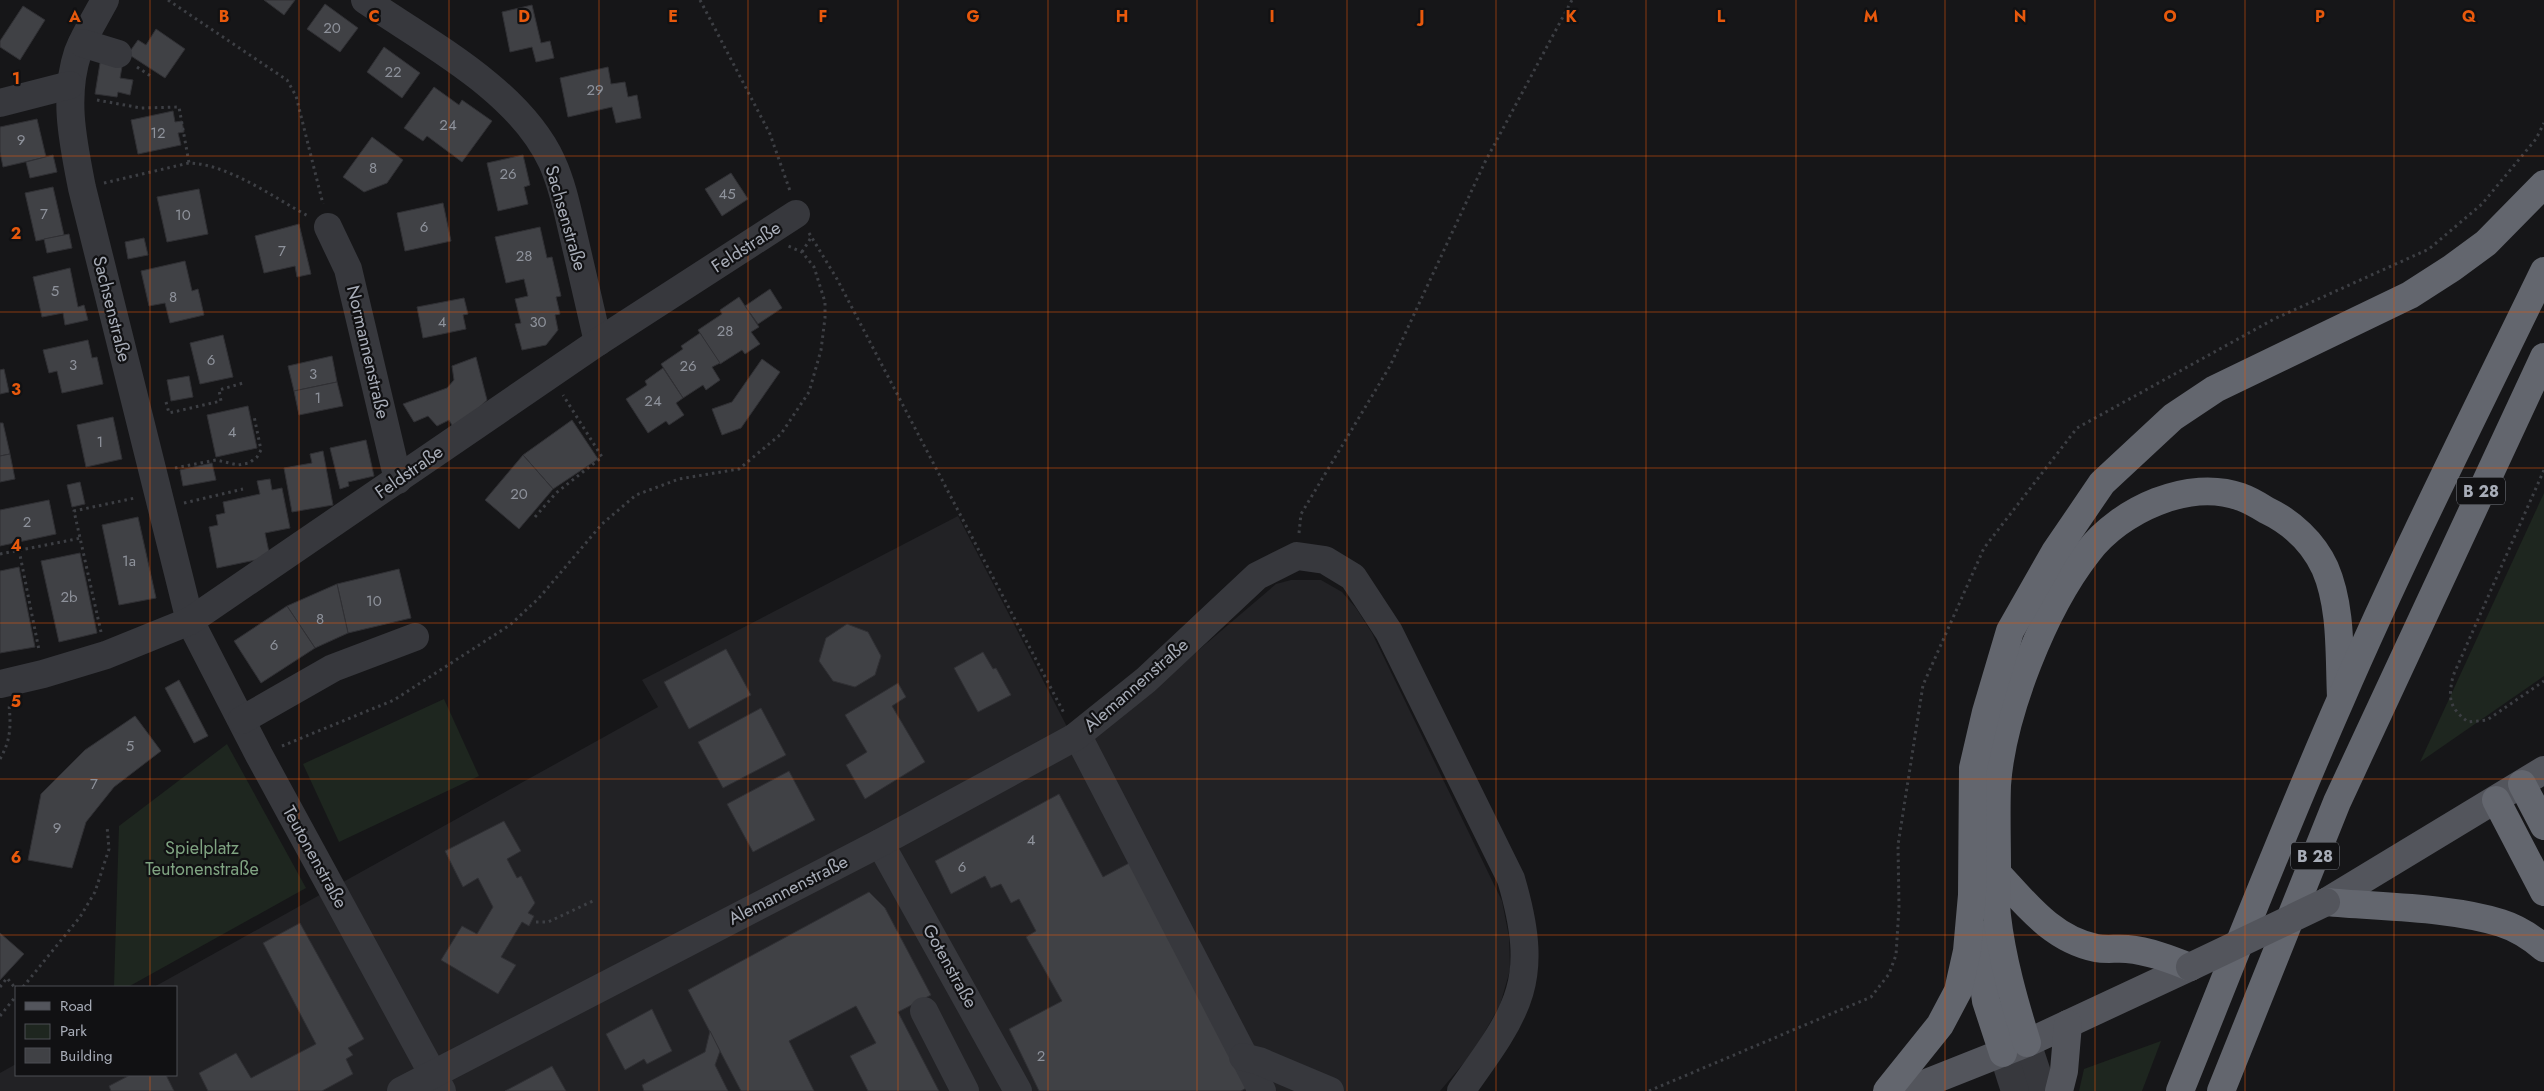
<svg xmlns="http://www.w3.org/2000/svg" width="2544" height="1091" viewBox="0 0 2544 1091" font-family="Jost,sans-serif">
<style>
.built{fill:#222225}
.green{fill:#1e261f}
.building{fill:#404145;stroke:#303034}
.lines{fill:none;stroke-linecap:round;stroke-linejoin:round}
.path{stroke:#3d3f44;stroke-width:3;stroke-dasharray:2.5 4;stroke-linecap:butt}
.minor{stroke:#37383d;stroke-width:28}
.major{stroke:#53555c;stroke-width:28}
.highway{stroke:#63666e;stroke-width:28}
.major-bridge{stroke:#53555c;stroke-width:28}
.grid{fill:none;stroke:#e8590c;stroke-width:1;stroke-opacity:0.55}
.labels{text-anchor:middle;stroke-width:4.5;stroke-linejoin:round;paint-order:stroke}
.number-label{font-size:15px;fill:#8e929b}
.shield{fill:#111113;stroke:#7b7e86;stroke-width:1}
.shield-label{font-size:16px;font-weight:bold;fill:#a8adb8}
.street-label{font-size:18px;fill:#a8adb8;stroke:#111113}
.park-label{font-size:18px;fill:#7fa381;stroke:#111113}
.grid-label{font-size:16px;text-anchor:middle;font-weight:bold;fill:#e8590c;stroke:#111113;stroke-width:4.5;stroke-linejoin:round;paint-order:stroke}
</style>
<rect width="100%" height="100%" fill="#161618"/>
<polygon class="built" points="958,516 1078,748 1153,689 1276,584 1291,580 1321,580 1342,592 1356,608 1372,633 1502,901 1509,937 1510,970 1500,1005 1474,1051 1440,1091 0,1091 0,1073 16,1064 16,1075 176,1075 176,987 154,987 658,707 642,680"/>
<g class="green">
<polygon points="2544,493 2544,676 2420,762"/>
<polygon points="444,699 479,776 339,842 303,764"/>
<polygon points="227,744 306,888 128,987 114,987 119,826"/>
<polygon points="2161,1041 2142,1091 2079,1091 2084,1069"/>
</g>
<g class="building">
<polygon points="264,0 295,0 284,15"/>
<polygon points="325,4 358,28 340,52 307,29"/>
<polygon points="532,5 541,43 550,41 554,58 536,62 532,47 510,52 502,12"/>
<polygon points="23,6 45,20 20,60 0,47 0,41"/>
<polygon points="156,29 185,49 165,78 128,54 138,40 146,45"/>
<polygon points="384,47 420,73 402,98 367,72"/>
<polygon points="101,57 123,61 120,78 133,80 130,95 118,92 117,97 95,94"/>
<polygon points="608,67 611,84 625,82 628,97 637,95 641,118 616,123 612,107 568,117 560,78"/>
<polygon points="434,87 459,105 462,100 492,121 462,162 427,136 423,141 404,128"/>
<polygon points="173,111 175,122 182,121 184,132 178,133 181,145 138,154 131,120"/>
<polygon points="37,119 46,157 3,167 0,152 0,127"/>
<polygon points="372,137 403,160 387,183 364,192 343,177"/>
<polygon points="53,155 57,172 30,178 26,162"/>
<polygon points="523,155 530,185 524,187 528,204 498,211 487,163"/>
<polygon points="731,173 748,199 722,216 705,189"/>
<polygon points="53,187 64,235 36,241 25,193"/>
<polygon points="199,189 208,234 167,242 157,197"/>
<polygon points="443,203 451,241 405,251 397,213"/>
<polygon points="299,224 311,274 297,277 295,266 264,273 255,236"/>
<polygon points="540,227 547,258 552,257 561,296 556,297 560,314 555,315 558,330 546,345 522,350 515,324 521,323 515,299 528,296 524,279 506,283 495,237"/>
<polygon points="69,234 72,248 47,253 44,239"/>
<polygon points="144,238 148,255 128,259 125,242"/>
<polygon points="185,261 192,291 198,289 204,315 170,323 165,303 149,306 141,271"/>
<polygon points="70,268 78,307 84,305 88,320 65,325 63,313 42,317 33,277"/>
<polygon points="770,289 782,308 758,324 745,306"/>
<polygon points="739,297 759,327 751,332 760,344 745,354 742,350 720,364 698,330 722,314 720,310"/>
<polygon points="464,298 468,314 463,315 466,329 423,338 417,307"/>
<polygon points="700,333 720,363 712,367 720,380 706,390 703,385 683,398 661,364 683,349 681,346"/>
<polygon points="223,335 233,377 200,384 190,343"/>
<polygon points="88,340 92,358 97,357 103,384 62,393 57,371 49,373 43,350"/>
<polygon points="332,356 337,382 294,391 288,366"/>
<polygon points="476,357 487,400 465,421 453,427 449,420 437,426 428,416 414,422 403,404 447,388 454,380 452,366"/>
<polygon points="762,359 780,372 741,428 722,435 712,409 732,402"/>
<polygon points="663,368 683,398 676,403 684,415 669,425 666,421 648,433 626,399 647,385 645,381"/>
<polygon points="4,369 9,392 0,394 0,370"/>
<polygon points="189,376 193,397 171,401 167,380"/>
<polygon points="337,382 343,406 299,415 294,391"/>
<polygon points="248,406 257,448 216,457 207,415"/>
<polygon points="113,417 122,459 86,467 77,425"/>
<polygon points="572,420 598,459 553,489 523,455"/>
<polygon points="0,423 3,423 10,454 0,456"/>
<polygon points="366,440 374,476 348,482 349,486 340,489 330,448"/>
<polygon points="323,451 333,505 292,512 284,468 312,463 310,454"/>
<polygon points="10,454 15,479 0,482 0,456"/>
<polygon points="523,455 553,489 519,529 485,500"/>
<polygon points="212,463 216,480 183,486 180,470"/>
<polygon points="270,479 272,490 282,488 290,528 265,533 270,557 217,568 209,527 218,525 216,515 225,513 223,502 260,494 257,481"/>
<polygon points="80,482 85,504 72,507 67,485"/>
<polygon points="49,500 56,534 0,546 0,510"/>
<polygon points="138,517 156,598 119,605 102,525"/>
<polygon points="80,553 97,633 59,642 41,561"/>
<polygon points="19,567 35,647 0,653 0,571"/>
<polygon points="399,569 411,618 348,633 337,584"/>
<polygon points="337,584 348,633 315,648 287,606"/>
<polygon points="287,606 315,648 261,683 234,641"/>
<polygon points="847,624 868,632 881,656 875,675 855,687 833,681 819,661 826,638"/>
<polygon points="726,649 751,695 689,729 664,682"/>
<polygon points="983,652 993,669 996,668 1011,695 978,712 954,668"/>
<polygon points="179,680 208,736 194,743 165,688"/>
<polygon points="898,683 906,697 892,706 925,762 865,799 846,765 867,752 845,715"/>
<polygon points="761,708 786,755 723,788 698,742"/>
<polygon points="135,716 161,751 114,787 86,822 72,868 28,860 41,794 85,750"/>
<polygon points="789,771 815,820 753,852 727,804"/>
<polygon points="1059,794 1103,877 1133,861 1248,1087 1241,1091 1039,1091 1009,1029 1062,1001 1026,937 1036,931 1019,899 1011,903 1001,884 991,888 985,876 951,894 935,861"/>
<polygon points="504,821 521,851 507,859 517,878 521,876 535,903 528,913 534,916 529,926 522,922 501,957 516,965 498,994 441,960 462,926 477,934 493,907 478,878 463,887 445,851"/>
<polygon points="869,892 885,908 931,995 898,1012 939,1091 868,1091 850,1056 876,1043 856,1006 789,1041 814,1091 741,1091 688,990"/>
<polygon points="300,923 364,1039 348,1048 353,1055 346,1059 353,1074 322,1091 208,1091 199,1073 236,1053 251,1078 316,1044 263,943"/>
<polygon points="0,933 24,954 0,980"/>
<polygon points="652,1009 672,1051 647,1064 644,1059 625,1070 606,1034"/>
<polygon points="710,1031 720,1051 715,1065 728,1091 644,1091 642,1085 705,1052"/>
<polygon points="552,1066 566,1091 505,1091"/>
<polygon points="130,1075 166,1075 174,1091 111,1091 109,1086"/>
</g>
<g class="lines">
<g class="path">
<polyline points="168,0 287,80 296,96 323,204"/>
<polyline points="700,0 770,134 790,191"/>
<polyline points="137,67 152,77"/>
<polyline points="97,100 141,108 179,107 189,163"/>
<path d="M104,183L189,163C228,164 273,197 308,216"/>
<polyline points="809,233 837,279 1065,715"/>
<polyline points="802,252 812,236"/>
<polyline points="166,402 169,413 221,401 219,390 243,383"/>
<polyline points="175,468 216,460 238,465 249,463 257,457 261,450 254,416"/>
<path d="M2544,470L2453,676C2448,699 2449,707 2468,722L2487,720L2544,681"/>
<polyline points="184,503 243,489"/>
<polyline points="535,517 556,493 602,457 563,395"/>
<polyline points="1299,533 1301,514 1390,366 1485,162 1572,0"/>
<polyline points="19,550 39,650"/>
<polyline points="0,554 81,538"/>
<polyline points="101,632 74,511 135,498"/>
<polyline points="282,746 394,700 510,625 539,598 602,524 636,495 679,479 739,469 781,434 809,392 821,350 825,318 825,302 814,267 802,252 788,246"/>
<path d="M0,759C11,740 11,725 9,705"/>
<polyline points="536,922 548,922 595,900"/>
<polyline points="0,987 7,978 16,989"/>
<polyline points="23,987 80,917 95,892 109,849 107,826"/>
<polyline points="0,1016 16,996"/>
<polyline points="1649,1091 1871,997 1889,974 1896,955 1899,907 1898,845 1923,685 1984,548 2077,428 2274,319 2429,249 2482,204 2536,139 2544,123"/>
</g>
<g class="minor">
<path d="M105,0C96,17 85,34 78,52C63,97 73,142 82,188L190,621L259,755L442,1091"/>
<path d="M365,0C428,43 519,90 552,162C563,186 568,213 574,238C582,273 590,307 598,342"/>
<polyline points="82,43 118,54"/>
<polyline points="0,103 70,85"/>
<polyline points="328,227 348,269 398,480"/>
<polyline points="0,684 43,674 106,655 190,621 598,342 796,214"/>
<polyline points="242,720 333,668 415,637"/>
<polyline points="1075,737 1083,746 1262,1091"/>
<polyline points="880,843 1018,1091"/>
<polyline points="924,1011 965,1091"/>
<polyline points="2027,1043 2043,1091"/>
<polyline points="2003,1053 2015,1091"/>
<polyline points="1243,1057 1259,1061 1330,1091"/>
<path d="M401,1091L880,843L1075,737L1146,680L1257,576L1297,556L1325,560L1353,577L1389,632L1511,879C1541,981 1520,1009 1461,1091"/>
</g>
<g class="major">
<polyline points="2326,902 2544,770"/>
<polyline points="1906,1091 2027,1043 2190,967"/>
<polyline points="2059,1091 2064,1071 2068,1024"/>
</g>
<g class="highway">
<polyline points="2522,784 2544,826"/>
<polyline points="2496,800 2544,892"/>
<path d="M1997,873C2026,904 2052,939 2096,948C2106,950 2117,948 2127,949C2149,951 2170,959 2190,967"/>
<path d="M2326,902C2379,907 2452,907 2501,923C2517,928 2531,937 2544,948"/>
<polyline points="1977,933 1986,1001 2003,1053"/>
<path d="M2027,1043C2014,1001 2002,959 1997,916C1995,900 1997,884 1997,869C1997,841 1996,813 1997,785C2002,714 2044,608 2088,552C2120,510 2189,478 2241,497C2250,500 2258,505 2266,510C2291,522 2313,542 2325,568C2342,607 2339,655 2341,697"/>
<polyline points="1887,1091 1940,1025 1958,991 1967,951 1972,895 1973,768 1986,712 2010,631 2055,552 2102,483 2173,417 2215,389 2410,295 2452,268 2486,243 2544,184"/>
<path d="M2180,1091C2233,960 2284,828 2341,699C2404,554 2475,413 2544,271"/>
<polyline points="2221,1091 2337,802 2544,357"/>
</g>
<polyline class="major-bridge" points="2190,967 2326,902"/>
</g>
<path class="grid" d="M150,0V987M299,0V1091M449,0V1091M599,0V1091M748,0V1091M898,0V1091M1048,0V1091M1197,0V1091M1347,0V1091M1496,0V1091M1646,0V1091M1796,0V1091M1945,0V1091M2095,0V1091M2245,0V1091M2394,0V1091M0,156H2544M0,312H2544M0,468H2544M0,623H2544M0,779H2544M0,935H2544M150,1075V1091"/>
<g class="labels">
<g class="number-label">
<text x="332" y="33">20</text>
<text x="393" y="77">22</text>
<text x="595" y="95">29</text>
<text x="448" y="130">24</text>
<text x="158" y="138">12</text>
<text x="21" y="145">9</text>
<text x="373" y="173">8</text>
<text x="508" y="179">26</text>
<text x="727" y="199">45</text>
<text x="44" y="219">7</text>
<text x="183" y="220">10</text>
<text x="424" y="232">6</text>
<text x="282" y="256">7</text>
<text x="524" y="261">28</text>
<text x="55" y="296">5</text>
<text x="173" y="302">8</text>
<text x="442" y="327">4</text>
<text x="538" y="327">30</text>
<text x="725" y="336">28</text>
<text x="211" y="365">6</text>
<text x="73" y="370">3</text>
<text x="688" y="371">26</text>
<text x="313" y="379">3</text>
<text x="318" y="403">1</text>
<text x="653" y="406">24</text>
<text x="232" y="437">4</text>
<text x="100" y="447">1</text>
<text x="519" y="499">20</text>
<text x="27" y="527">2</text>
<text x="129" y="566">1a</text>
<text x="69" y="602">2b</text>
<text x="374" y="606">10</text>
<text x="320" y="624">8</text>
<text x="274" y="650">6</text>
<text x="130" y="751">5</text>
<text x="94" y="789">7</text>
<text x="57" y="833">9</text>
<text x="1031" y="845">4</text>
<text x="962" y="872">6</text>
<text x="1041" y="1061">2</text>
</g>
<g class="shield">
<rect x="2457" y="477.5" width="48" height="27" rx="4"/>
<rect x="2291" y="842.5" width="48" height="27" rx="4"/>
</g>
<g class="shield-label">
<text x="2481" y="497">B 28</text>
<text x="2315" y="862">B 28</text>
</g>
<g class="street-label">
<text transform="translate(566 218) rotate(74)" y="6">Sachsenstraße</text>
<text transform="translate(746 247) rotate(-33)" y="6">Feldstraße</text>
<text transform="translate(112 309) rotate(76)" y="6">Sachsenstraße</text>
<text transform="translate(368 352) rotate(77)" y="6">Normannenstraße</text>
<text transform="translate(409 472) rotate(-35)" y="6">Feldstraße</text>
<text transform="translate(1136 685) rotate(-41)" y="6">Alemannenstraße</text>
<text transform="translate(315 857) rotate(61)" y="6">Teutonenstraße</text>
<text transform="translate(788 890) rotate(-27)" y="6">Alemannenstraße</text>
<text transform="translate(950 966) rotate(61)" y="6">Gotenstraße</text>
</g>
<g class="park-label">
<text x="202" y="854">Spielplatz<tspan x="202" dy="21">Teutonenstraße</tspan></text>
</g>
</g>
<g class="grid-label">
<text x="75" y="22">A</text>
<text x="224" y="22">B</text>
<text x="374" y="22">C</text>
<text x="524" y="22">D</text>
<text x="673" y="22">E</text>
<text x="823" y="22">F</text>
<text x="973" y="22">G</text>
<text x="1122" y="22">H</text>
<text x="1272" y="22">I</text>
<text x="1422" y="22">J</text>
<text x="1571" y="22">K</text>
<text x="1721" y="22">L</text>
<text x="1871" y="22">M</text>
<text x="2020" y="22">N</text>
<text x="2170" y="22">O</text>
<text x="2320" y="22">P</text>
<text x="2469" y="22">Q</text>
<text x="16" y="84">1</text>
<text x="16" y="239">2</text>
<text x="16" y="395">3</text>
<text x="16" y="551">4</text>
<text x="16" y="707">5</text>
<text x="16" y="863">6</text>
</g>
<rect x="15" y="986" width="162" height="90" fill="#111113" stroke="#4d4f55"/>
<rect x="25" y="1002" width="25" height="8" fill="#53555c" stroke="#4d4f55"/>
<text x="60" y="1011" font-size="15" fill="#a8adb8">Road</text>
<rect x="25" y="1024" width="25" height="15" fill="#1e261f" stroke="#4d4f55"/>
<text x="60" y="1036" font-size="15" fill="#a8adb8">Park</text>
<rect x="25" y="1048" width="25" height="15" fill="#404145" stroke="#4d4f55"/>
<text x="60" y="1061" font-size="15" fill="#a8adb8">Building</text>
</svg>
